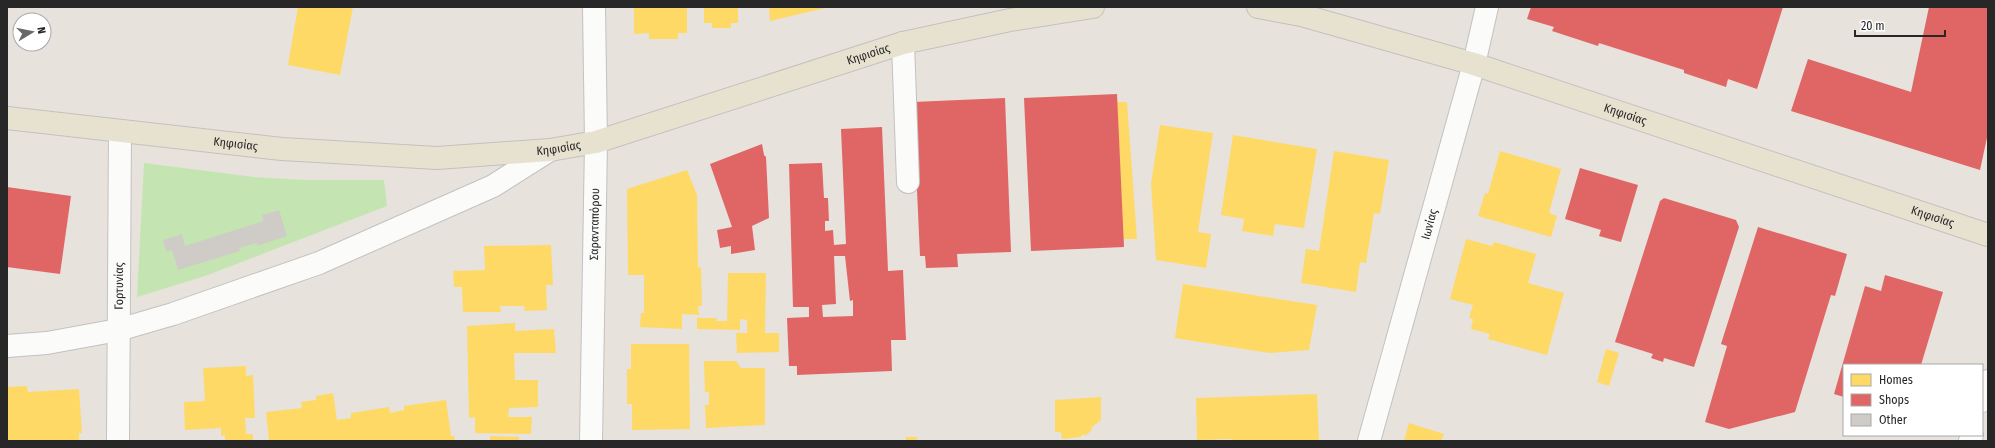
<svg xmlns="http://www.w3.org/2000/svg" width="1995" height="448" viewBox="0 0 1995 448" font-family="'Fira Sans Condensed',sans-serif">
<style>
.green{fill:#c4e5b1}
.homes{fill:#ffd966}
.shops{fill:#e06666;fill-rule:evenodd}
.building{fill:#cfccc7}
.lines{fill:none;stroke-linecap:round;stroke-linejoin:round}
.minor-casing{stroke:#c3c1c2;stroke-width:24}
.major-casing{stroke:#c3c1bf;stroke-width:24}
.minor{stroke:#fbfbfa;stroke-width:22}
.major{stroke:#e7e2d0;stroke-width:22}
.labels{text-anchor:middle;stroke-width:4;stroke-linejoin:round;paint-order:stroke}
.street-label{font-size:12px;fill:#272727;stroke:#fff}
</style>
<rect width="100%" height="100%" fill="#e7e2dc"/>
<polygon class="green" points="144,163 254,177 305,180 384,180 387,206 205,276 137,297"/>
<g class="homes">
<polygon points="298,7 353,7 340,75 288,65"/>
<polygon points="634,7 687,7 687,33 678,33 678,39 649,39 649,33 634,34"/>
<polygon points="704,7 738,7 738,23 731,23 731,28 712,28 712,23 704,23"/>
<polygon points="769,7 825,7 825,8 770,21"/>
<polygon points="1117,102 1127,102 1137,239 1123,239"/>
<polygon points="1160,125 1213,133 1198,232 1211,234 1206,268 1156,260 1151,184"/>
<polygon points="1233,135 1317,149 1304,228 1275,224 1273,236 1242,231 1244,219 1221,215"/>
<polygon points="1334,151 1389,160 1380,214 1374,213 1366,263 1360,262 1356,292 1301,283 1306,249 1319,251"/>
<polygon points="1500,151 1561,169 1549,213 1557,216 1551,237 1478,216 1485,193 1488,194"/>
<polygon points="687,170 697,195 698,267 701,268 702,306 698,306 699,315 682,314 682,329 640,327 641,313 644,313 644,275 628,275 627,189"/>
<polygon points="1466,239 1492,246 1494,242 1536,254 1528,283 1564,293 1547,355 1488,339 1490,334 1471,329 1473,319 1469,318 1473,305 1450,299"/>
<polygon points="551,245 553,285 546,285 547,310 525,311 524,306 500,306 501,312 463,312 462,287 454,287 453,271 485,270 484,246"/>
<polygon points="728,273 766,273 765,333 779,333 779,352 737,353 736,333 747,333 747,320 740,319 740,330 697,329 697,318 717,318 716,321 727,321"/>
<polygon points="1183,284 1317,305 1309,350 1269,353 1175,338"/>
<polygon points="515,323 515,331 554,329 556,353 514,353 515,380 538,380 538,407 509,408 508,417 532,417 531,434 475,433 475,417 469,418 467,326"/>
<polygon points="631,344 689,344 690,429 632,430 632,404 627,404 627,369 631,369"/>
<polygon points="1606,349 1619,353 1609,386 1597,382"/>
<polygon points="704,361 736,361 741,368 765,368 765,425 706,428 705,405 709,405 709,392 705,392"/>
<polygon points="246,366 246,376 253,375 255,418 245,418 246,434 253,434 253,441 225,441 225,435 221,436 221,428 185,430 184,402 205,401 203,368"/>
<polygon points="27,386 28,392 79,389 82,433 79,433 79,441 7,441 7,387"/>
<polygon points="333,393 337,420 351,418 351,413 389,407 390,413 404,410 404,406 446,400 451,436 454,436 455,441 269,441 266,412 302,408 301,402 316,400 316,396"/>
<polygon points="1317,394 1319,441 1231,441 1231,439 1197,440 1196,398"/>
<polygon points="1101,397 1101,420 1091,428 1092,430 1085,436 1084,434 1080,437 1062,439 1061,432 1055,432 1055,400"/>
<polygon points="1409,423 1444,434 1441,441 1404,441"/>
<polygon points="490,436 519,437 519,441 490,441"/>
<rect x="906" y="437" width="11" height="4"/>
</g>
<g class="shops">
<polygon points="1531,7 1783,7 1757,89 1728,79 1726,87 1684,73 1684,70 1599,43 1598,46 1552,31 1554,27 1527,19"/>
<polygon points="1929,7 1988,7 1988,133 1980,170 1791,111 1808,59 1911,92"/>
<polygon points="1117,94 1124,247 1031,251 1024,98"/>
<polygon points="1005,98 1011,252 957,254 958,267 926,268 925,256 920,256 913,102"/>
<path d="M882,127L888,271L903,270L906,340H891L892,371L797,375V366H789L787,318L809,317V307H793L789,164L822,163L824,198H828L829,221H825V231L833,230L834,245L846,244L841,129ZM834,256H845L850,301L853,300V316L823,317L822,305L836,304Z"/>
<polygon points="762,144 764,155 766,157 769,218 752,226 755,250 731,254 731,246 720,248 717,230 732,227 710,164"/>
<polygon points="1580,168 1638,185 1621,242 1599,236 1601,230 1565,219"/>
<polygon points="7,187 71,196 60,274 7,267"/>
<polygon points="1664,198 1736,220 1739,227 1694,367 1664,358 1663,362 1651,358 1653,354 1615,342 1660,201"/>
<polygon points="1758,227 1847,254 1835,296 1831,295 1795,412 1729,429 1705,422 1727,346 1721,344"/>
<polygon points="1885,275 1943,292 1921,365 1844,365 1844,397 1834,394 1865,286 1881,291"/>
</g>
<polygon class="building" points="279,210 287,236 257,246 257,243 239,248 240,251 178,270 172,250 166,252 163,240 182,234 185,246 263,221 262,215"/>
<g class="lines">
<defs>
<g id="minor">
<polyline points="903,43 908,182"/>
<polyline points="7,346 47,343 118,330 173,314 319,263 493,186 550,150"/>
<polyline points="1982,401 1988,381"/>
<path id="s1" d="M118,441L120,132"/>
<path id="s2" d="M591,441L596,142L594,7"/>
<path id="s3" d="M1369,441L1474,64L1487,7"/>
<polyline points="1970,441 1972,435"/>
</g>
<g id="major">
<path id="s4" d="M1258,7L1301,15L1474,64L1988,235"/>
<path id="s5" d="M7,118L282,149L437,158L550,150L596,142L903,43L1010,20L1093,7"/>
</g>
</defs>
<use href="#minor" class="minor-casing"/>
<use href="#major" class="major-casing"/>
<use href="#minor" class="minor"/>
<use href="#major" class="major"/>
</g>
<g class="labels">
<g class="street-label">
<text dy="4" stroke="none"><textPath href="#s5" startOffset="878">Κηφισίας</textPath></text>
<text dy="4" stroke="none"><textPath href="#s4" startOffset="383">Κηφισίας</textPath></text>
<text dy="4" stroke="none"><textPath href="#s5" startOffset="230">Κηφισίας</textPath></text>
<text dy="4" stroke="none"><textPath href="#s5" startOffset="554">Κηφισίας</textPath></text>
<text dy="4" stroke="none"><textPath href="#s4" startOffset="707">Κηφισίας</textPath></text>
<text dy="4" stroke="none"><textPath href="#s2" startOffset="217">Σαρανταπόρου</textPath></text>
<text dy="4" stroke="none"><textPath href="#s3" startOffset="225">Ιωνίας</textPath></text>
<text dy="4" stroke="none"><textPath href="#s1" startOffset="155">Γορτυνίας</textPath></text>
</g>
</g>
<rect width="1995" height="448" fill="none" stroke="#272727" stroke-width="16"/>
<rect x="1843" y="364" width="140" height="72" fill="#ffffff" stroke="#a9a9a9"/>
<rect x="1851" y="374" width="20" height="12" fill="#ffd966" stroke="#a9a9a9"/>
<text x="1879" y="384" font-size="12" fill="#272727">Homes</text>
<rect x="1851" y="394" width="20" height="12" fill="#e06666" stroke="#a9a9a9"/>
<text x="1879" y="404" font-size="12" fill="#272727">Shops</text>
<rect x="1851" y="414" width="20" height="12" fill="#cfccc7" stroke="#a9a9a9"/>
<text x="1879" y="424" font-size="12" fill="#272727">Other</text>
<g transform="translate(32 32) rotate(80)"><circle r="19" fill="#ffffff" stroke="#a9a9a9"/>
<path d="M0-3L7 15L0 10L-7 15Z" fill="#6a6866"/>
<text y="-6" font-size="11" font-weight="bold" text-anchor="middle" fill="#272727">N</text>
</g>
<path d="M1855 30v6h90v-6" fill="none" stroke="#272727" stroke-width="2"/>
<text x="1861" y="30" font-size="12" fill="#272727" stroke="#ffffff" stroke-width="3" paint-order="stroke">20 m</text>
</svg>
